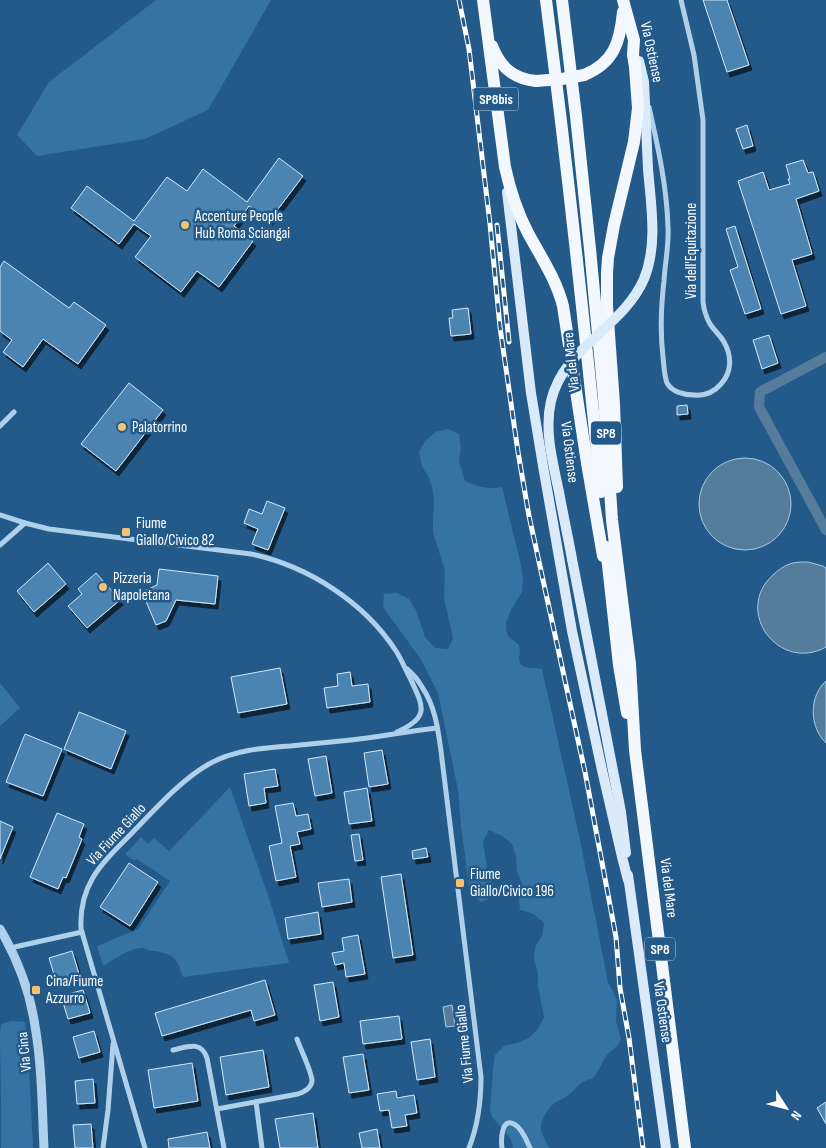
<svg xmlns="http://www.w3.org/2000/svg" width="826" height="1148" viewBox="0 0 826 1148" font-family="'Sofia Sans Condensed',sans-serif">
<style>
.green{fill:#3573a4}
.water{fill:#567c9c;stroke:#a3cceb}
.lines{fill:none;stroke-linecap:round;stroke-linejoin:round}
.canal{stroke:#567c9c;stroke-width:10}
.building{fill:#4b84b1;stroke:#d4e8f7;filter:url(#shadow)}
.minor{stroke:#afd0ea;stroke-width:5}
.tertiary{stroke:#afd0ea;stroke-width:9}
.secondary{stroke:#daeaf8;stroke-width:10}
.primary{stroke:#f3f8fe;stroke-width:12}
.rail-casing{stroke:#fff;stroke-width:5}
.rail{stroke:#235a89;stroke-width:3;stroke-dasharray:9;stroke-linecap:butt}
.secondary-bridge{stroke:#daeaf8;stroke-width:10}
.primary-bridge{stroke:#f3f8fe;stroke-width:12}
.poi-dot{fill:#f5c172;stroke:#235a89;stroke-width:2}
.labels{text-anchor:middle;stroke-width:5;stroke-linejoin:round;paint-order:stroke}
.shield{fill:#235a89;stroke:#bdcedc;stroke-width:1}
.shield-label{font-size:14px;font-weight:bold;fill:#fff}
.street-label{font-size:15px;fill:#fff;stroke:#235a89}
.poi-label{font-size:15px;fill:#fff;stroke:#235a89;text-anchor:start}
</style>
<defs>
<filter id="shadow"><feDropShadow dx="3" dy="5" stdDeviation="0" flood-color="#0009"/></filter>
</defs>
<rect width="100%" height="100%" fill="#235a89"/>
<g class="green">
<polygon points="156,0 271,0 208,110 145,139 37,156 17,135 49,82"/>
<path d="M448,429L459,434L461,448L459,461L465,481C480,488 487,489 502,487L521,565L523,578L522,592L511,610L506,622V629L508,636L519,645L520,652L519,659L521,665C528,669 534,667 542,669L579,835L608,982L617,1000L616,1021L621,1040C617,1047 612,1050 607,1055C601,1063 599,1072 592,1079C579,1080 577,1090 567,1096C563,1099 559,1100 556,1102C547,1109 538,1122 542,1134C544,1138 547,1143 549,1148H513L511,1139L492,1117L490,1108L493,1069L495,1055L504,1046L517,1043L529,1038L538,1029L544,1017L538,986V973L534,959L535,947L542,936L544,923L534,914L520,910L519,897L522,884L517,871L516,857L512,844L502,836L489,830L483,842L487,869L492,883L493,897L481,902L470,893L461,826L458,790L438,693L422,661L383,607L384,594L397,593L409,599L416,610L425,637L435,648L448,649L453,638L444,598L445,571L433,532V519L434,505L433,491L429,478L422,466L419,452L425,441L435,432Z"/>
<polygon points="0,683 20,708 0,726"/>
<path d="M230,787L268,895L289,963L183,977C177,958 174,954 154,951C150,951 147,949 143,948C129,948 115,959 103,966L97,946L138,929L170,881L137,859L133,860L125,854L141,837L148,844L154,838L169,851Z"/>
<path d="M12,1021L25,1022L28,1049L33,1148H1C2,1109 0,1071 0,1032L1,1024Z"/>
</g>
<g class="water">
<circle cx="745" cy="504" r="46"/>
<path d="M808,562L823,566L826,568V647C779,673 733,611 773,575C778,570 785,565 793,563C797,562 803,562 808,562Z"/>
<path d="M826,681V743C809,727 809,696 826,681Z"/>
<polygon points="452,1005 455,1026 446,1027 443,1007"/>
</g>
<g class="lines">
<polyline class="canal" points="826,357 760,392 759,407 826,530"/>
</g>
<g class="building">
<polygon points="703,0 727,0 749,65 727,72"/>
<polygon points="747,125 753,146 743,149 736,129"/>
<polygon points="279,158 303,176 269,221 249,206 234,226 253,241 219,287 197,271 181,292 135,257 151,236 134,224 119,244 71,208 87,186 134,221 167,177 187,191 203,169 247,202"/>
<polygon points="803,160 808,173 813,172 819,191 796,199 812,254 792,260 806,306 781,314 738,181 763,172 769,190 790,184 788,179 790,179 786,165"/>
<polygon points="735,226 761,309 745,314 730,270 738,267 726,229"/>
<polygon points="4,261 69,308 74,302 106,325 78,364 43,339 23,367 3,352 12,340 0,331 0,267"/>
<polygon points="468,308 471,334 451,336 449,318 453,318 452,310"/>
<polygon points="769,335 778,363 762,369 753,340"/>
<polygon points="129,383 163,410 116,471 81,444"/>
<polygon points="687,405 688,414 677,415 677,406"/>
<polygon points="267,501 285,508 268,550 252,544 258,529 244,523 249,509 262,514"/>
<polygon points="48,563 66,584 34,612 17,591"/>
<polygon points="159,569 218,576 215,604 176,600 166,621 156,625 142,592 157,585"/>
<polygon points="96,573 120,600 87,628 68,606 82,594 78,589"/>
<polygon points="280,668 287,704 238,713 231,677"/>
<polygon points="350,672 352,686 368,684 370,702 327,708 324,688 338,686 337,674"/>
<polygon points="79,712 126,731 111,769 64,749"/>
<polygon points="25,734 62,749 43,796 6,782"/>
<polygon points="382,750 388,784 369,787 364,753"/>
<polygon points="326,756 332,793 315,796 308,759"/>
<polygon points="275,769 278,786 264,788 266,803 249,806 244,774"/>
<polygon points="367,788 372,821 349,824 344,792"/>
<polygon points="293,803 296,816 308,814 311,829 297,832 300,844 290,846 296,877 276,881 269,846 282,843 275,806"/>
<polygon points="57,813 84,824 79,837 82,839 66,878 63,877 58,889 30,877"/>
<polygon points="0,821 13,827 0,859"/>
<polygon points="359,834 363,860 355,861 351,835"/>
<polygon points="426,848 428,857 413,859 412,851"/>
<polygon points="129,863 158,882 130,926 100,907"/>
<polygon points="401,874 413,955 393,958 381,877"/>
<polygon points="349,879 352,902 322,907 318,883"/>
<polygon points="318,912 321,934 288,939 285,918"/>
<polygon points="358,935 365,974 346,977 344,963 335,965 332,953 344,951 342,938"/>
<polygon points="72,951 79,974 56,981 49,958"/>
<polygon points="265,980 275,1015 254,1021 251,1010 162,1036 155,1013"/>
<polygon points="333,982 339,1017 320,1021 314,985"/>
<polygon points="83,990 90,1013 68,1019 61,996"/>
<polygon points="399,1016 402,1039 363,1044 360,1021"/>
<polygon points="94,1031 100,1052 79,1058 73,1037"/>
<polygon points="430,1039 435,1077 417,1080 411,1042"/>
<polygon points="263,1050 269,1087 226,1095 220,1057"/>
<polygon points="363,1054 369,1090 349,1093 343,1057"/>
<polygon points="192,1063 198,1101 154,1108 148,1070"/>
<polygon points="93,1079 95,1103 77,1104 75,1081"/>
<polygon points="396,1091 397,1098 414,1095 417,1113 405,1115 407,1126 392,1128 389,1110 380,1111 377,1094"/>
<polygon points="826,1102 826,1124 817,1108"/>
<polygon points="313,1113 318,1148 280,1148 275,1119"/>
<polygon points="91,1124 93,1148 75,1148 73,1125"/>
<polygon points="377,1129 380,1148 362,1148 359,1133"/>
<polygon points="207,1132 210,1148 169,1148 168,1139"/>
</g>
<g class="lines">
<g class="minor">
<path d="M649,107C658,147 667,187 668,228C669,245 665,263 664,281C661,306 660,331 663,357C664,365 664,375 667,383C672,392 684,395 694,395C704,396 714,392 721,384C732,372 732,356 724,342C720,335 714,330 710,324C706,317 704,310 703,302V120L694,55L681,0"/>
<polyline points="0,426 14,412"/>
<path d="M0,515L25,523L49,529L251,554C308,566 364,602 396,651C402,660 405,669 410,678C423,706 431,717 397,732"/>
<polyline points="0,545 25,523"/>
<path d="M407,669C413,674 418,680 422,687C435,706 438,729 441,751L481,1077C481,1102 478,1125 469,1148"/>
<polyline points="10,948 82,932"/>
<path d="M173,1050C187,1047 201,1040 207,1058L224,1148"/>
<polyline points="256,1102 262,1148"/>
<path d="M217,1109L298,1094C304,1092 311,1089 312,1081C312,1072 300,1048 297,1039"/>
<polyline points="103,1148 108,1110 113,1044"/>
<path d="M145,1148L81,929C79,886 99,866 127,838C151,814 180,780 209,764C234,750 262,748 290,746C310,744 330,742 351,740C380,737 408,731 437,728"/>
<path d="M502,1148C501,1141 501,1117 514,1124C522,1128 527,1141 530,1148"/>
</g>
<path class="tertiary" d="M0,929C17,958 30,992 35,1026C42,1066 42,1107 44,1148"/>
<g class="secondary">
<polyline points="639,61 644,82 648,169"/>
<polyline points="507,192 531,393 543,466 572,631 602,770 622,857 628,880"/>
<polyline points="572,559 621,812 626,853"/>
<polyline points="628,875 666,1148"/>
</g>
<g class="primary">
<path d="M483,0L505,167C510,190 517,212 528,233C541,257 556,279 563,306L587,463L603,556"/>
<path d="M546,0C567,164 585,328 601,492"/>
<polyline points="562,0 576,116 590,249 604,398 612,520 630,664 635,750 685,1148"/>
<path d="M492,46C500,67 513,79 536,81"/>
<path d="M584,75C614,63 620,42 623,12"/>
<polyline points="617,487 614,404 607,306 607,273 608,258 614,225 634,142 638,108 635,67 633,55 634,40 623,0"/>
<polyline points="606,547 619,665 627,713"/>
</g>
<defs>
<g id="rail">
<polyline points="459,0 469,49 490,224 500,327 518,452 529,516 585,772 616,937 620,988 629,1038 643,1148"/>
<polyline points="497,225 509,342"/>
</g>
</defs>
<use href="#rail" class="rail-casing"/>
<use href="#rail" class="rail"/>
<path class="secondary-bridge" d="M572,559C568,537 563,514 559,492C553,463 544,431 551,401C564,346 622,329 644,279C658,245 651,205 648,169"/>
<polyline class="primary-bridge" points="536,81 562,79 584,75"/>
</g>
<g class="poi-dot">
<circle cx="185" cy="225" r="5"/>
<circle cx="122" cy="427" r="5"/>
<rect x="121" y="527" width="10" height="10" rx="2.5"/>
<circle cx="103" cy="587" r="5"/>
<rect x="455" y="878" width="10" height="10" rx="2.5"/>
<rect x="31" y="985" width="10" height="10" rx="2.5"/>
</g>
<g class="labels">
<g class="shield">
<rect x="473.5" y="87.5" width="45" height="23" rx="4"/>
<rect x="591" y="421.5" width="30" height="23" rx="4"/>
<rect x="645" y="937.5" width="30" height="23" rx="4"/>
</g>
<g class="shield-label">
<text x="496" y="104">SP8bis</text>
<text x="606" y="438">SP8</text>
<text x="660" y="954">SP8</text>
</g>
<g class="street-label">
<text transform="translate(652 52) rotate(78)" y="5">Via Ostiense</text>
<text transform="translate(691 251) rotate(-90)" y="5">Via dell'Equitazione</text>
<text transform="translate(571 362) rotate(-96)" y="5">Via del Mare</text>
<text transform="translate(570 452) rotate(83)" y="5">Via Ostiense</text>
<text transform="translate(116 834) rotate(-47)" y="5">Via Fiume Giallo</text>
<text transform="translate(669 888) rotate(83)" y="5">Via del Mare</text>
<text transform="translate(663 1012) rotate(82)" y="5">Via Ostiense</text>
<text transform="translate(464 1044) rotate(-96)" y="5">Via Fiume Giallo</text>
<text transform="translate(24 1052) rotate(-96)" y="5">Via Cina</text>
</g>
<g class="poi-label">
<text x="195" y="221">Accenture People<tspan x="195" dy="17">Hub Roma Sciangai</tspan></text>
<text x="132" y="432">Palatorrino</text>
<text x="136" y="528">Fiume<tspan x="136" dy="17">Giallo/Civico 82</tspan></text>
<text x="113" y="583">Pizzeria<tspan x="113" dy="17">Napoletana</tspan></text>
<text x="470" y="879">Fiume<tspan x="470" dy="17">Giallo/Civico 196</tspan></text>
<text x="46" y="986">Cina/Fiume<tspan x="46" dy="17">Azzurro</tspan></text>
</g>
</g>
<g transform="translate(786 1108) rotate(126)" stroke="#235a89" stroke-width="4" paint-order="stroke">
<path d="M0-4L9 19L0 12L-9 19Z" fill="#ffffff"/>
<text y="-8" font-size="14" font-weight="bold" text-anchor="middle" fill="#ffffff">N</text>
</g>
</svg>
